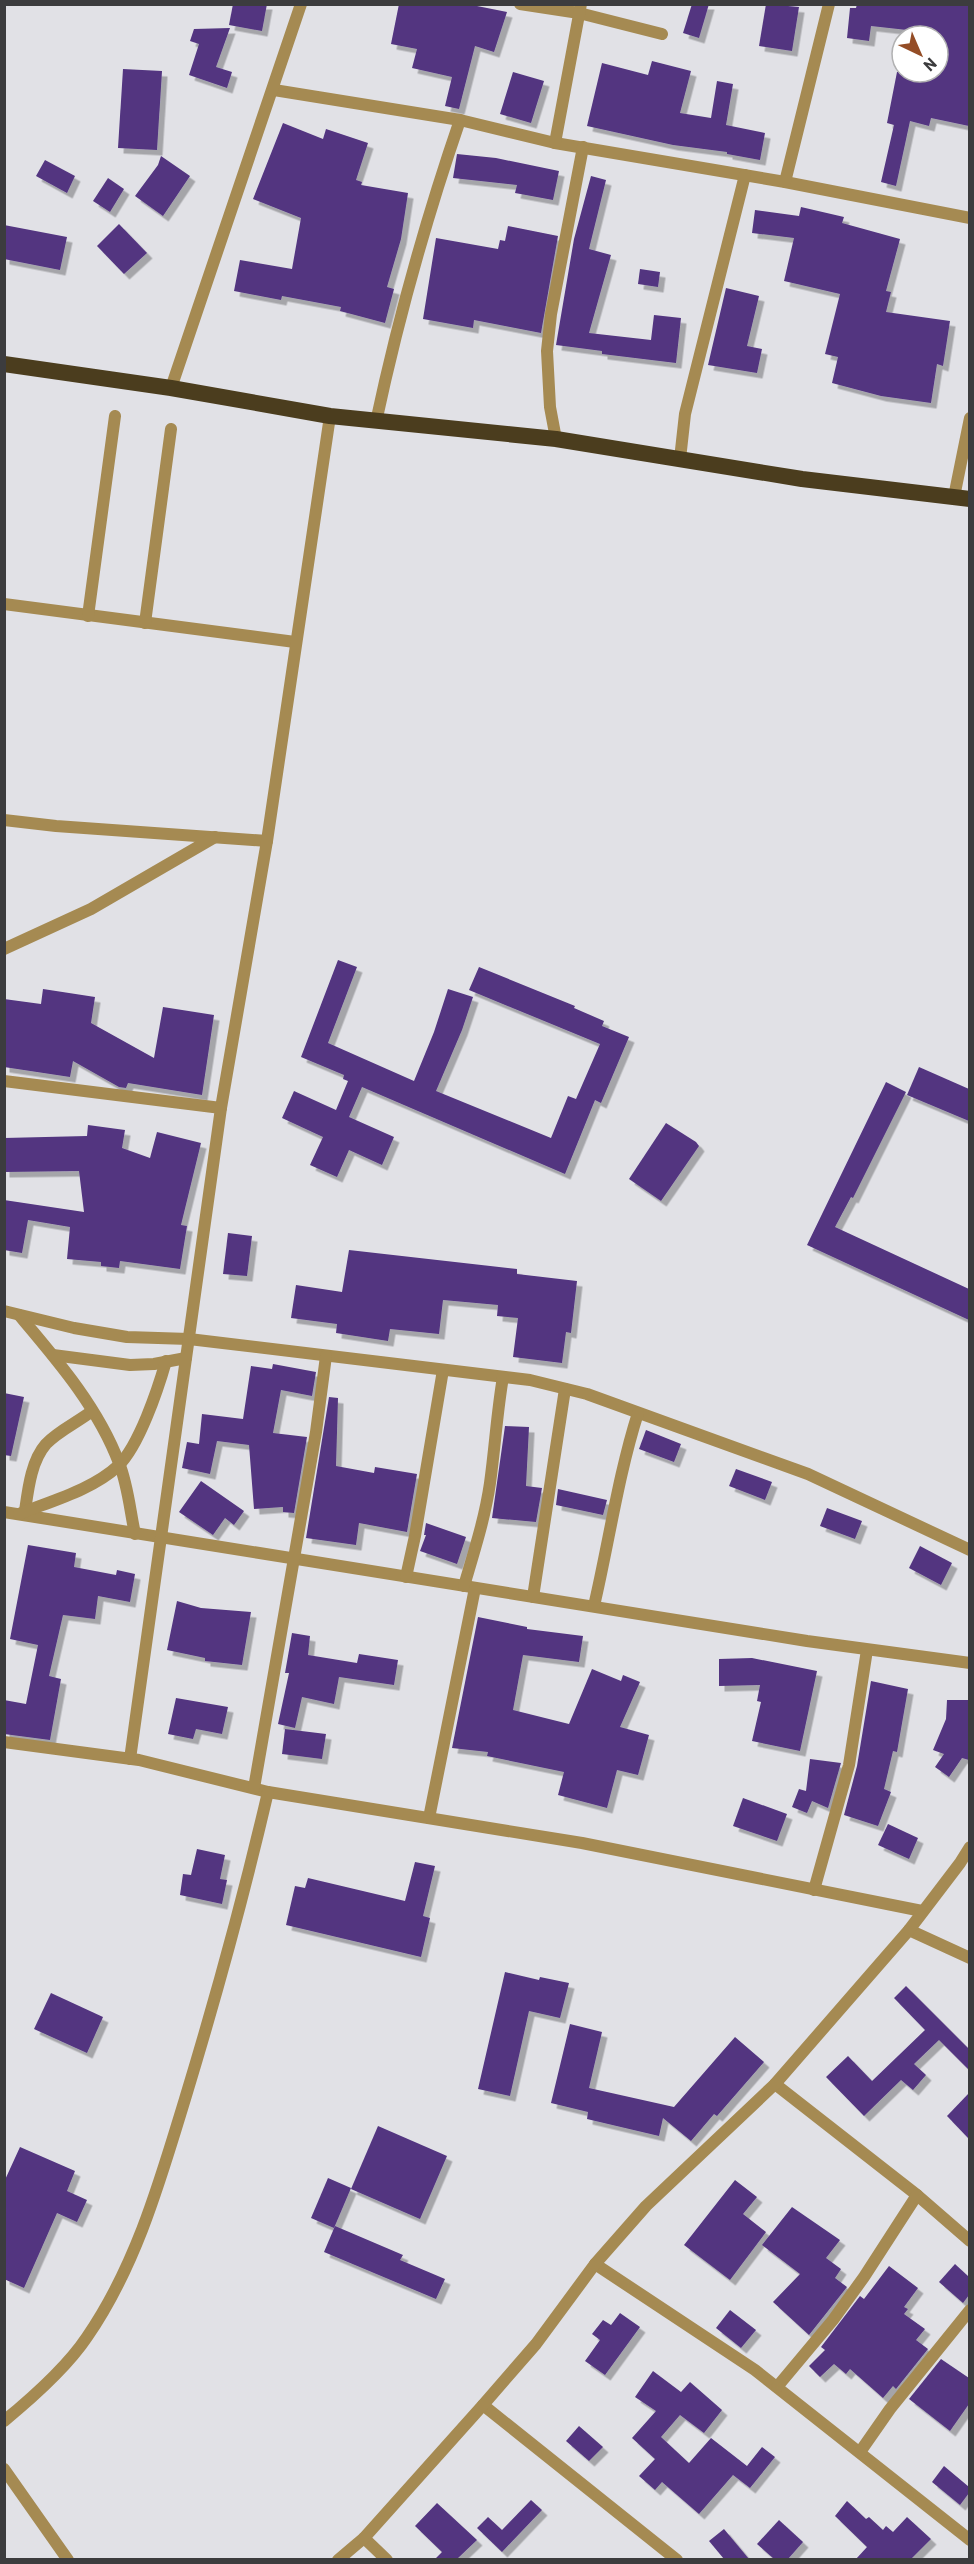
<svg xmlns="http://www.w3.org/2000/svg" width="974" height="2564" viewBox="0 0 974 2564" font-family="Barlow,sans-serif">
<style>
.building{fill:#523580;filter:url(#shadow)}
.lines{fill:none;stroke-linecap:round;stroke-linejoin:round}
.minor{stroke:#a58a52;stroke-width:12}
.trunk{stroke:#4b3d1e;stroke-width:16}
</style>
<defs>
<filter id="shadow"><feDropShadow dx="5.5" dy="5.5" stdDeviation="0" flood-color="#0004"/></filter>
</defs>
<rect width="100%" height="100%" fill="#e1e1e6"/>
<g class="building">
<polygon points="233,4 267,4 262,31 229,25"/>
<polygon points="399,4 467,4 507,12 494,52 475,46 459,109 445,106 452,77 412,68 417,49 391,44"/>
<polygon points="692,4 709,4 699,38 683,33"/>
<polygon points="766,4 799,7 792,51 759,46"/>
<polygon points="857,4 969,4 969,126 931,118 929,126 910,121 896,186 881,182 894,125 887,123 897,72 938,72 938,36 933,36 934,33 871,26 869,41 847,38 850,8 856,8"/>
<polygon points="230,28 216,67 232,72 227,88 189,75 199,44 190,41 194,29"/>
<polygon points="652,61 691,71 680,113 711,118 717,81 733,84 726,125 765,133 760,160 727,154 727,152 673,145 587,126 602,63 648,75"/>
<polygon points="123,69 162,71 157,150 118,148"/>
<polygon points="513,72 544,81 531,123 500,114"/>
<polygon points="283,123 323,139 326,129 368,143 356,180 362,182 361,185 408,193 401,239 387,287 394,289 385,323 340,311 341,307 282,296 281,300 234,291 240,260 292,269 301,218 253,199"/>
<polygon points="457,154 496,158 559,171 553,200 515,193 517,185 453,178"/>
<polygon points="161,156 190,176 163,216 135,196 158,165"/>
<polygon points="45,160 75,176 67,193 36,176"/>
<polygon points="591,176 606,180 589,249 611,255 589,333 651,340 654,315 681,318 676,363 602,354 602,351 556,345 574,239"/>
<polygon points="108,178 124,189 110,212 93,201"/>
<polygon points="801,207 844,217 842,223 900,239 886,291 891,292 886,312 950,321 943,366 937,364 931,403 881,396 832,383 838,357 825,354 840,294 784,281 794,238 752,233 755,210 799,216"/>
<polygon points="119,224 147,253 124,274 97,246"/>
<polygon points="4,225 67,237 60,270 4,259"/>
<polygon points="508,226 558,236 541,333 474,320 473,328 423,319 436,238 498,249 500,240 505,241"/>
<polygon points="640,269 660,272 658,287 638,284"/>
<polygon points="726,288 759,296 747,346 762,349 757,373 708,365"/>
<polygon points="338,960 357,967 328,1043 414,1081 434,1032 448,989 473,997 462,1030 436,1091 551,1138 568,1096 576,1099 600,1044 469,990 479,967 575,1006 574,1008 604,1021 602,1026 629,1037 601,1103 595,1100 565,1174 362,1087 349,1117 394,1137 382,1165 349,1150 337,1177 310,1165 323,1137 282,1118 294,1091 336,1110 348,1081 343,1079 344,1075 301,1057"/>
<polygon points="43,989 95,997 91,1023 154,1058 163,1007 214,1015 202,1095 128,1083 126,1088 119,1087 73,1061 70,1077 4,1067 4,999 41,1004"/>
<polygon points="919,1067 969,1089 969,1121 907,1095"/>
<polygon points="886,1082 906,1092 853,1198 851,1197 835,1227 969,1289 969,1320 807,1245"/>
<polygon points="666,1123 696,1142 699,1146 661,1201 629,1179"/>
<polygon points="88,1125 125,1130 122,1148 150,1158 157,1132 201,1143 181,1225 187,1226 180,1269 120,1261 119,1268 101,1266 101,1262 67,1259 70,1227 28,1220 22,1253 4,1250 4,1200 84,1212 79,1171 4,1172 4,1138 87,1136"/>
<polygon points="228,1233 252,1236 247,1276 223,1274"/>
<polygon points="349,1250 517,1269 517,1274 577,1281 571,1333 566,1332 562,1363 513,1357 518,1318 497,1316 498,1305 443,1300 439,1334 390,1329 388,1341 336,1333 337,1324 291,1318 296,1285 342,1292"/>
<polygon points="273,1364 316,1372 312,1396 281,1390 273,1433 307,1437 294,1513 283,1512 283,1507 254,1509 249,1445 217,1441 210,1474 182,1468 187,1442 199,1444 202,1414 243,1419 251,1366 272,1369"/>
<polygon points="4,1393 24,1397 11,1456 4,1455"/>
<polygon points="329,1397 338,1398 336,1466 374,1473 375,1467 417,1474 407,1532 359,1523 356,1545 306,1538"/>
<polygon points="505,1426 529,1427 526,1486 542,1488 536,1522 492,1518"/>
<polygon points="646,1430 681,1444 674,1462 639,1449"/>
<polygon points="736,1469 772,1482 765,1500 729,1486"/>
<polygon points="201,1481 244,1511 234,1525 225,1518 213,1535 179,1512"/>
<polygon points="558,1489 607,1500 603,1515 556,1505"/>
<polygon points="827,1508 862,1521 855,1539 820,1526"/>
<polygon points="426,1523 466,1537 457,1564 420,1551 426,1535 424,1535"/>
<polygon points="28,1545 76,1553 74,1567 116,1575 117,1570 135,1574 130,1602 98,1596 95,1619 63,1615 49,1676 61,1679 50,1740 4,1734 4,1700 26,1704 38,1645 10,1639"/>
<polygon points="920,1546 952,1563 941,1585 909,1568"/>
<polygon points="177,1601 201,1608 251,1612 242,1665 205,1661 205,1658 167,1650"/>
<polygon points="478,1617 527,1627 527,1629 583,1636 579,1662 523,1655 513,1710 569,1724 592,1669 621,1681 623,1675 640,1682 620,1727 649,1735 638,1775 617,1770 607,1808 558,1795 564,1772 487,1756 488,1752 452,1748"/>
<polygon points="292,1633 310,1636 308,1655 357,1663 359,1654 398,1660 394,1685 339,1677 334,1704 302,1697 295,1728 278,1724 289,1673 285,1673"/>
<polygon points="752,1658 817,1671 800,1751 752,1741 761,1702 757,1701 760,1685 719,1686 719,1659"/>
<polygon points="871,1681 908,1689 897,1752 893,1751 884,1789 891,1792 878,1826 844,1815 857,1766"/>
<polygon points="176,1698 228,1707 222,1734 196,1729 193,1739 168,1734"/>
<polygon points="947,1700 969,1700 969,1760 962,1758 949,1777 935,1767 944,1754 933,1750 946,1719"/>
<polygon points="285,1729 326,1734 322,1759 282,1754"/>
<polygon points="810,1759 841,1763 828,1808 812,1801 807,1813 792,1807 799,1789 806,1791"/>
<polygon points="743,1798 787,1814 777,1841 733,1826"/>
<polygon points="888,1824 918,1838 909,1859 878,1845"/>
<polygon points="197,1849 225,1855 220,1879 227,1880 222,1904 180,1895 183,1874 191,1875"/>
<polygon points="415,1862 435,1866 423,1916 430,1918 421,1957 286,1925 295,1886 305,1888 308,1878 405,1901"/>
<polygon points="505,1972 539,1980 540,1977 569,1983 560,2018 529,2011 510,2096 478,2089"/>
<polygon points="906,1986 969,2049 969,2070 939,2040 914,2064 926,2075 913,2090 901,2080 864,2116 826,2077 848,2056 872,2081 925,2030 894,1998"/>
<polygon points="51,1993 103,2017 87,2053 34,2029"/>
<polygon points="570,2024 602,2032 589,2088 674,2107 735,2037 764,2062 717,2116 714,2114 691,2141 663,2118 659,2136 587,2119 588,2112 551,2103"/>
<polygon points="969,2093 969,2139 947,2116"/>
<polygon points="378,2126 447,2156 420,2219 351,2189"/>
<polygon points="20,2147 75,2171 67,2191 87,2200 77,2222 57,2213 24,2288 4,2279 4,2182"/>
<polygon points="328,2178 351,2188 334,2228 311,2218"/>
<polygon points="735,2180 757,2197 743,2214 766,2232 730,2280 684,2245"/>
<polygon points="792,2207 840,2240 826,2258 841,2269 835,2278 847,2287 809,2335 773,2302 800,2274 762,2245"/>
<polygon points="335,2226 403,2255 400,2260 445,2279 436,2299 324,2252"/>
<polygon points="955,2264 969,2277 969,2295 963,2303 939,2282"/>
<polygon points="889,2266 918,2288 904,2307 908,2309 904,2314 925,2329 916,2340 928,2349 896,2389 893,2386 883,2398 850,2369 846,2374 834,2364 820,2377 809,2366 825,2350 821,2347 860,2296 864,2299"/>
<polygon points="730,2310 756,2330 741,2348 716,2328"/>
<polygon points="620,2313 640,2327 605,2375 585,2361 600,2340 592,2334 603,2320 611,2325"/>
<polygon points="941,2359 969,2378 969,2404 950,2431 909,2399"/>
<polygon points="653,2371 681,2392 690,2382 722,2410 704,2433 680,2415 661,2437 689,2463 711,2438 747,2466 762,2447 775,2457 750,2488 733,2475 699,2514 662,2482 655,2490 639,2476 655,2459 632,2438 656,2411 635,2397"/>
<polygon points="579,2426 603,2447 589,2461 566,2441"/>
<polygon points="944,2466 969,2487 969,2493 960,2505 932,2482"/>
<polygon points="531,2500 542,2510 502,2552 477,2528 488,2517 502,2530"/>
<polygon points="847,2501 866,2519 869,2517 883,2530 886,2526 893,2532 907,2517 931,2539 911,2559 856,2559 867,2547 835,2516"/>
<polygon points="437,2503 477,2540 457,2559 435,2559 442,2552 415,2526"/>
<polygon points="779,2520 803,2542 788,2559 774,2559 757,2544"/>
<polygon points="724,2529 749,2559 724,2559 709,2541"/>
</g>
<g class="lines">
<g class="minor">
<polyline points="520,4 579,13 662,34"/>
<polyline points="274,90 460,120 555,143 785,182 970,218"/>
<polyline points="555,143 581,4"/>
<polyline points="785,182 829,4"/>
<polyline points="171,388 301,4"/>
<path d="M376,422C398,319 426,219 460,120"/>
<polyline points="556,439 550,407 547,351 551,314 583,147"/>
<polyline points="680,459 685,414 745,175"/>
<polyline points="954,497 970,418"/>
<polyline points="4,604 295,642"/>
<polyline points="88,616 115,416"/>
<polyline points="145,623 171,429"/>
<polyline points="4,820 56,826 267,841"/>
<polyline points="4,949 91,909 215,837"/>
<polyline points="4,1081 221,1108"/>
<polyline points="4,1311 74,1328 127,1337 189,1339 530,1380 587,1394 808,1474 970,1550"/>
<path d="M19,1315C57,1360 98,1407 119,1463C128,1485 130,1511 135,1534"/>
<polyline points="53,1355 130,1365 154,1364 186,1358"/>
<path d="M25,1511C28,1490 31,1461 46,1444C58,1431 78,1422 92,1411"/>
<polyline points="4,1512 807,1641 970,1663"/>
<path d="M19,1514C51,1501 92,1490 118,1466C139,1446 158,1389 166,1361"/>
<polyline points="406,1577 415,1536 443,1370"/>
<path d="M464,1586C474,1552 485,1518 490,1483C495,1447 497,1412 503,1377"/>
<polyline points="533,1597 565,1389"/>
<path d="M594,1606C609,1542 618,1476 638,1413"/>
<polyline points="4,1742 139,1760 268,1792 582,1843 922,1911"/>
<polyline points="130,1759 221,1108 267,841 330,416"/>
<polyline points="254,1788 316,1432 326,1356"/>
<polyline points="429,1818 475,1588"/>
<polyline points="814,1890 849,1765 867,1650"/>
<polyline points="909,1930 970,1958"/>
<polyline points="775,2084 917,2195 970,2241"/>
<polyline points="595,2264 755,2370 970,2540"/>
<polyline points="777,2387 833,2320 864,2277 917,2195"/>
<polyline points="483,2405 677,2560"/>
<path d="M4,2421C32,2398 67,2367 87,2337C136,2266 160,2181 185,2099C216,1997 244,1895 268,1792"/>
<polyline points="860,2452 890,2409 970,2310"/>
<polyline points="4,2469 68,2560"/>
<polyline points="364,2538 387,2560"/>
<polyline points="338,2560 364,2538 483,2405 536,2344 595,2264 646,2206 775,2084 909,1930 960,1863 970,1847"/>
</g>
<polyline class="trunk" points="4,364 171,388 330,416 556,439 802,479 970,499"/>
</g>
<rect width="974" height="2564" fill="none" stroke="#3c3c3e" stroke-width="12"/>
<g transform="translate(920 54) rotate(136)"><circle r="28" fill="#ffffff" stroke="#b1b1b2" stroke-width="1.5"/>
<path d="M0-4.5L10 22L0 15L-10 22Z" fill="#944d26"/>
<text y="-9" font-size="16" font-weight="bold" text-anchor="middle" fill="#3c3c3e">N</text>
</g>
</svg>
